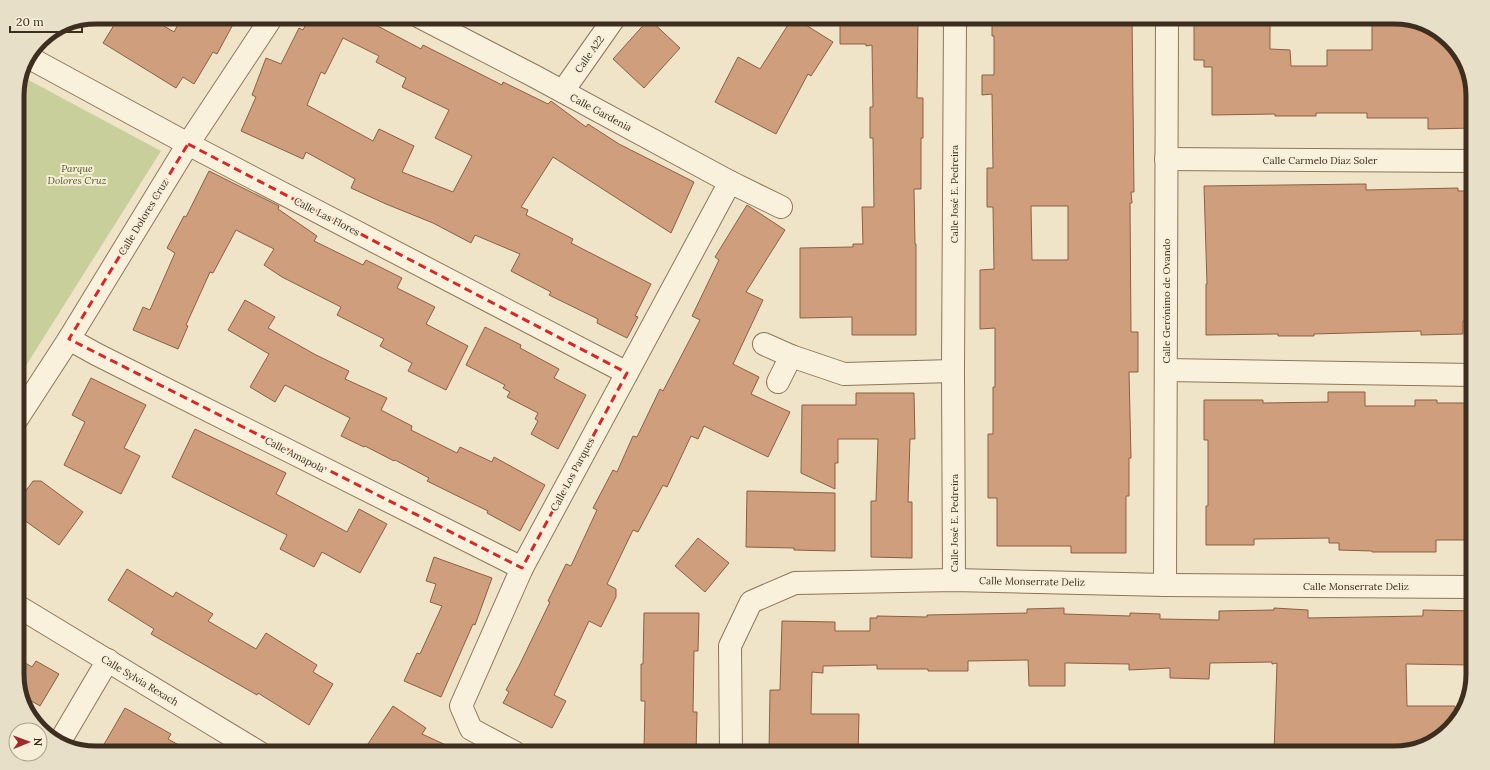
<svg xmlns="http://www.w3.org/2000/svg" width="1490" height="770" viewBox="0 0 1490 770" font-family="Lora,serif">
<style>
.green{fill:#c9cf9b}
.building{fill:#cf9f7d;stroke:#8d5f41;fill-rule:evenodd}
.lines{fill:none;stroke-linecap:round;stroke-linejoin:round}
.minor-casing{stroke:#8d765c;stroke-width:24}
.minor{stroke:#faf1dc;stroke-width:22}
.marked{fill:none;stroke:#d62828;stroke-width:3;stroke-dasharray:8 5;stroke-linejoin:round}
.labels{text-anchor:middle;stroke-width:4;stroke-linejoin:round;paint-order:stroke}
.street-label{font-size:10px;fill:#3d2e20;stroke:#f7eed8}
.park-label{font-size:10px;font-style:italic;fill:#4d5a26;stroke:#f7eed8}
.rim{fill:none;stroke:#3d2e20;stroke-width:5}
</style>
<rect width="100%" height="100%" fill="#f0e4c8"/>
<polygon class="green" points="21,76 161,151 17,380 17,91"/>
<g class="building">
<polygon points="119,17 149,17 174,32 182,17 237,17 217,54 213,52 194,84 183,77 176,88 103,43"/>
<path d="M303,17H377L374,24L421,49L423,45L502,85L503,82L548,104L551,101L586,127L588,124L619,144L694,182L671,233L553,157L521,207L528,210L526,215L573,239L571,243L651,284L635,316L638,317L627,338L597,323L598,319L549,295L551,292L511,271L520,254L475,235L471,243L433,223L386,204L351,188L355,179L306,152L303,159L241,131L256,97L252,95L266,58L281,64L299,28L303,30L308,20ZM343,38L379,56L376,62L406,78L402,87L449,110L435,138L472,156L453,192L402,172L414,146L379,129L373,141L307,105L321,72L325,74Z"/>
<polygon points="793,17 833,42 811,76 808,74 776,134 715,102 738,57 760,69"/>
<polygon points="840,17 918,17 917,98 923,98 923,138 921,138 921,189 914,189 915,244 916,244 916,335 852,335 852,317 800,318 800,248 853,247 853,244 863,244 862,207 874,207 873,138 870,138 870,107 873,107 872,45 866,46 866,44 840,44"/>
<path d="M992,17H1132L1134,192H1131L1132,203H1130L1131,332H1138V372H1129L1131,458H1129V496H1126V553H1071V546H997V498H988V434H993V387H995V328L980,329V270L994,269L993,207H987V168H993L992,94L982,95V75H994V36H992ZM1031,206H1068V260H1032Z"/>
<polygon points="1199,17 1270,17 1270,49 1290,50 1291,66 1327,66 1327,50 1372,50 1372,17 1394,17 1429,25 1460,52 1473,91 1473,128 1428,129 1428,118 1367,118 1367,113 1316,113 1316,116 1275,116 1275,114 1212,115 1212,67 1204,67 1204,60 1194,60 1194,23 1199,23"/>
<polygon points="649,19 680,48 644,88 613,59"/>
<polygon points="209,171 279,206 278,209 317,236 314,241 363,265 366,260 402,278 397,288 435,307 426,324 468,346 446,390 408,371 412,363 380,346 384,339 337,315 341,307 282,277 264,265 274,249 236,230 213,273 210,272 186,325 188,326 178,349 133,330 143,307 150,310 175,253 167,248 184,216 186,217"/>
<polygon points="1366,184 1366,190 1458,188 1458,191 1473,191 1473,321 1463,321 1463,334 1421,335 1421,331 1314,334 1314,336 1278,336 1278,334 1206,335 1206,284 1207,284 1204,186"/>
<polygon points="747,205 785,230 746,292 763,300 733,364 759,377 751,394 790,412 768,457 704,426 698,439 691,436 667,487 663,485 638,532 633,530 607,584 616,589 616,597 601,627 589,621 554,695 566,701 552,728 503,703 509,692 506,690 519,666 550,602 548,601 566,564 571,566 597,510 593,508 613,470 617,472 633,436 637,437 660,389 663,391 700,320 692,316 719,260 715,257"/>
<polygon points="245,300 275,317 268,328 316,355 349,371 345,379 387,398 381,410 412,426 411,430 457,453 460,447 492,462 494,457 545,485 520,531 487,513 488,511 427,481 429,478 395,460 394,461 365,446 364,447 341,436 350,418 285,385 275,402 250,387 269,354 228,330"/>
<polygon points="485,327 521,345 520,348 559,369 554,378 586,395 558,449 531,434 538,421 535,419 538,413 507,397 510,392 503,388 505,385 466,365"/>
<polygon points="91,378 146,405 124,448 140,456 121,494 64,465 85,422 72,415"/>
<polygon points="1328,392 1365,392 1365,406 1415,406 1415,400 1437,400 1437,403 1473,403 1473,540 1436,540 1436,552 1372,552 1372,551 1339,550 1339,543 1329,543 1329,538 1254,539 1254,545 1206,545 1206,506 1208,506 1208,440 1204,440 1204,400 1263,400 1263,403 1328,402"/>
<polygon points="856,393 914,393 915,439 910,439 908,502 912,502 912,558 871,557 871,501 876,501 878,439 838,439 838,463 835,463 835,489 801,473 802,405 856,405"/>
<polygon points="195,429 286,473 276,494 347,532 359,509 387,524 360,573 322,552 314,567 280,549 287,535 172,477"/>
<polygon points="33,481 41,481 83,512 59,545 17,515 17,503"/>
<polygon points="747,491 835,493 835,551 794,550 794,548 746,547"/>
<polygon points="698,538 729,563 705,592 675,566"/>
<polygon points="434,557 492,578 475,625 473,624 441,697 404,681 417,653 420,654 442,606 430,602 436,584 426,581"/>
<polygon points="127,569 173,597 176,592 213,614 208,621 256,649 266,633 317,665 313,672 333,684 309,725 258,693 257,695 151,634 154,629 108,600"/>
<polygon points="1064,608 1064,614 1130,616 1130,613 1160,614 1160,619 1219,620 1219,611 1274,610 1274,608 1308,610 1308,618 1423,616 1423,610 1473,611 1473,665 1406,664 1407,706 1455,706 1456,719 1438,740 1394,753 1274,753 1277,663 1272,664 1272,662 1210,663 1209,679 1170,678 1170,668 1129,670 1129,664 1065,663 1065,686 1029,686 1028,660 968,661 968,671 928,671 928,669 877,669 877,665 823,666 823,673 812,672 811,714 859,714 858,753 769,753 770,690 780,690 782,621 835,622 835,631 870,631 870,618 877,618 877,616 927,617 927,615 1027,613 1027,609"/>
<polygon points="644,613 699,613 698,651 694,651 693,712 697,712 696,752 644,751 645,701 641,701 641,664 643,664"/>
<polygon points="17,658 32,667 36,661 59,674 40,706 23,696 17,679"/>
<polygon points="393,706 426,728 422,734 463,753 362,753"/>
<polygon points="125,708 171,734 168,739 193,753 99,753"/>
</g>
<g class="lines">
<defs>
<g id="minor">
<polyline points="420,17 534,76 730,182 781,207"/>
<polyline points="28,57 188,144 627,373"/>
<polyline points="563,91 615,17"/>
<polyline points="1166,159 1473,161"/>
<polyline points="69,339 96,354 522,568"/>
<polyline points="764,344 791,356 844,374 953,371"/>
<polyline points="1166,370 1473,375"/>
<polyline points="778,382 791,356"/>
<polyline points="17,419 69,339 188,144 272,17"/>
<polyline points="954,580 953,371 955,17"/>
<polyline points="1165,585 1167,17"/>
<polyline points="19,607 260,753"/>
<polyline points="59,743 108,660"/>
<polyline points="514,752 471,729 461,706 522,568 730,182"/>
<polyline points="731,753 730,646 751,602 795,583 954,580 1165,585 1473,587"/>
</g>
</defs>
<use href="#minor" class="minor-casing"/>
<use href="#minor" class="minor"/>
</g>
<path class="marked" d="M188,144L627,373L522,568L69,339Z"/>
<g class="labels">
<g class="street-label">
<text transform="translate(589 54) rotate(-55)" y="4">Calle A22</text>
<text transform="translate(601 112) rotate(28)" y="4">Calle Gardenia</text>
<text x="1320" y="164">Calle Carmelo Díaz Soler</text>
<text transform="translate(954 194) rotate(-90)" y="4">Calle José E. Pedreira</text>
<text transform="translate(327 216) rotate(27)" y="4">Calle Las Flores</text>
<text transform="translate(143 217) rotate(-59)" y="4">Calle Dolores Cruz</text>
<text transform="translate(1166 301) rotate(-90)" y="4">Calle Gerónimo de Ovando</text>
<text transform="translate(295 454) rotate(27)" y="4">Calle Amapola</text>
<text transform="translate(572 474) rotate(-62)" y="4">Calle Los Parques</text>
<text transform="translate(954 523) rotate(-90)" y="4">Calle José E. Pedreira</text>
<text transform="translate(1032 581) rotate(1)" y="4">Calle Monserrate Deliz</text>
<text x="1356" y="590">Calle Monserrate Deliz</text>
<text transform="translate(140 680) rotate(31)" y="4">Calle Sylvia Rexach</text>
</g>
<g class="park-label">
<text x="77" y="172">Parque<tspan x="77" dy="12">Dolores Cruz</tspan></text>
</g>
</g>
<path d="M0 0H1490V770H0ZM96 24H1394A72 72 0 0 1 1466 96V674A72 72 0 0 1 1394 746H96A72 72 0 0 1 24 674V96A72 72 0 0 1 96 24Z" fill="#e8dfc9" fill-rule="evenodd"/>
<path class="rim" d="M96 24H1394A72 72 0 0 1 1466 96V674A72 72 0 0 1 1394 746H96A72 72 0 0 1 24 674V96A72 72 0 0 1 96 24Z"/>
<g transform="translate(28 742) rotate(89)"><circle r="19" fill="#f7eed8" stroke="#ada18e"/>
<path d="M0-3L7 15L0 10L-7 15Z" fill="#9e2a2b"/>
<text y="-6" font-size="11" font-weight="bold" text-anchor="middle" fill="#3d2e20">N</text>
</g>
<path d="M10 26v6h72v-6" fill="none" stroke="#3d2e20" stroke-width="2"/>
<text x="16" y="26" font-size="12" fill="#3d2e20" stroke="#f7eed8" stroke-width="3" paint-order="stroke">20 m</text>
</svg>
